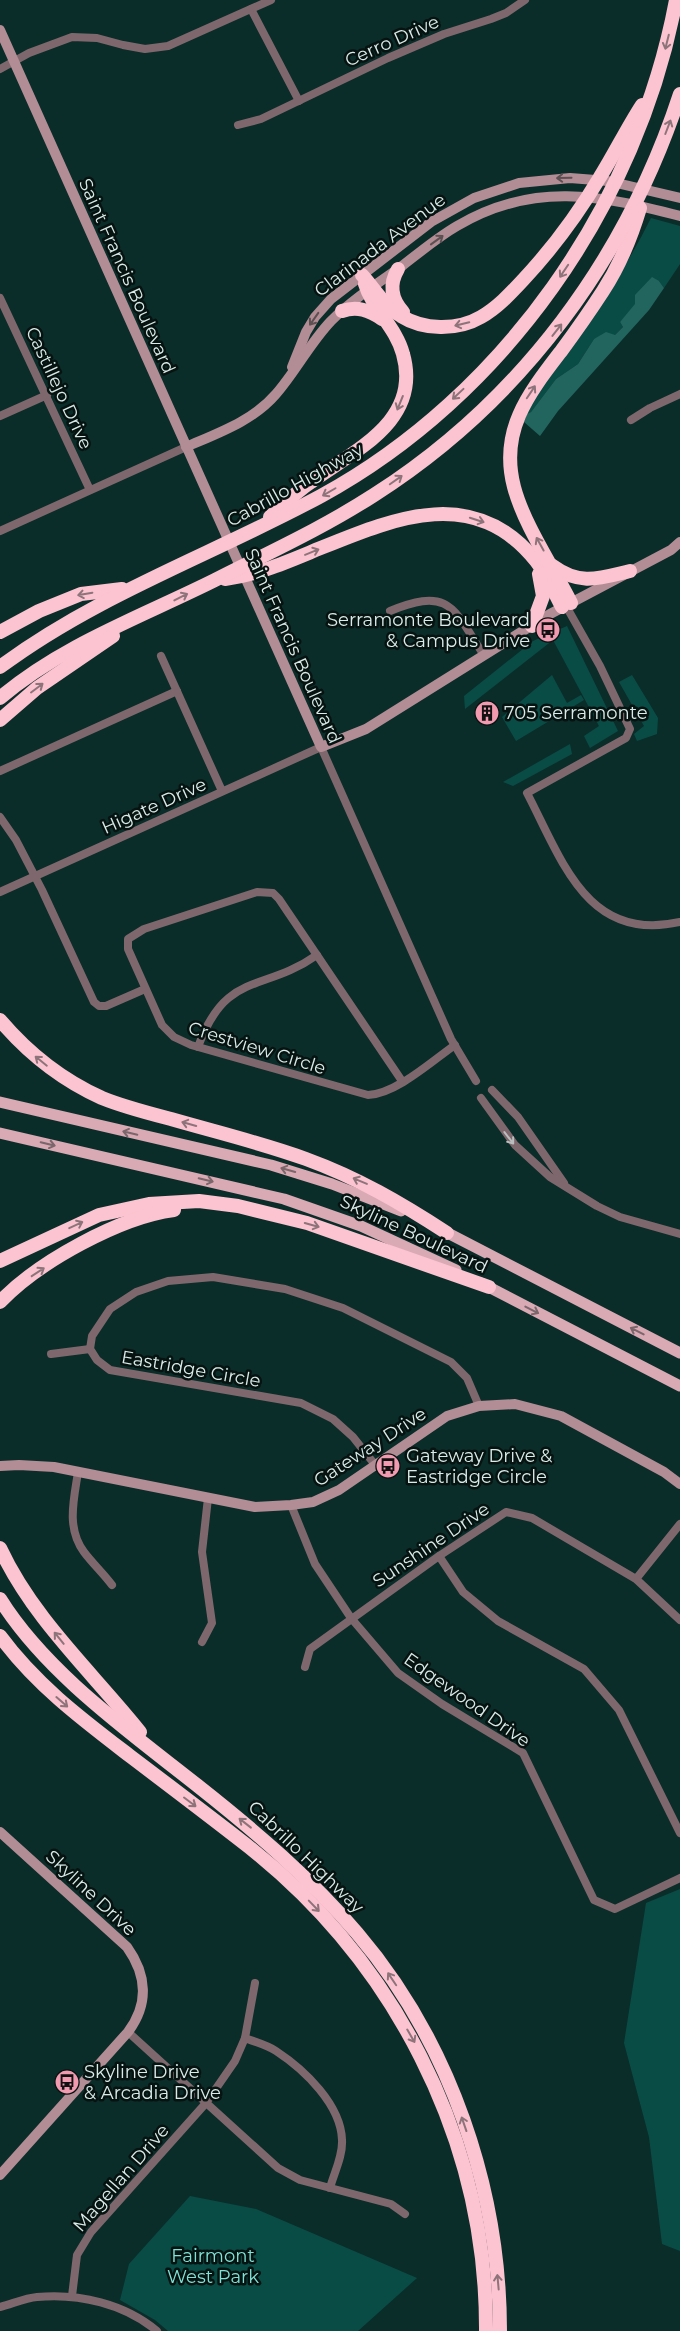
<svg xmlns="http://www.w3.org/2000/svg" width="680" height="2331" viewBox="0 0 680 2331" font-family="Montserrat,sans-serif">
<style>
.green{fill:#094c46}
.forest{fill:#22655e}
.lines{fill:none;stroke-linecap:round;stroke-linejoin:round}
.street{stroke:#7f686d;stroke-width:8}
.secondary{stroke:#b28d95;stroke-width:10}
.primary{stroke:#d9a9b4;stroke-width:11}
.highway{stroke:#fcc3d0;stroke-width:14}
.oneway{stroke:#8d747a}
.oneway2{stroke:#5c5053}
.oneway3{stroke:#7a666b}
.oneway4{stroke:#babebe}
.labels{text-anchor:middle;stroke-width:5;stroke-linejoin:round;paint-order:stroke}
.street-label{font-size:18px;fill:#daece9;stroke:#061311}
.poi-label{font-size:18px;fill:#daece9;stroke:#061311;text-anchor:start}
.park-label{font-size:18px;fill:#7fe4d7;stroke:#061311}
</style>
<rect width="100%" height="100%" fill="#0b2d29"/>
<g class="green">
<path d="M651,218L680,226V264L664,288L659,281L620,322L623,327L615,335L594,339L578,364L556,379L531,412L527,414L532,401C576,342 618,284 651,218Z"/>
<polygon points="567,626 618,731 590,748 584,736 599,726 553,640 465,709 464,696 533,641"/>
<polygon points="552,675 567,703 581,695 584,700 516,741 502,717"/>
<polygon points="632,675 658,718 657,734 637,741 634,734 644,726 619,682"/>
<polygon points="570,744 572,754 513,786 503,782"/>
<polygon points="680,1889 680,2251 662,2244 649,2137 624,2043 646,1903"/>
<polygon points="190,2196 256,2209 417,2278 358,2331 168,2331 155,2320 120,2300 129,2264"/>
</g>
<polygon class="forest" points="652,277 659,281 664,288 649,310 558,411 540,436 524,422 527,414 531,412 556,379 578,364 594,339 606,332 615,335 623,327 620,322 635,304 635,295"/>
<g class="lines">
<g class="street">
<polyline points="251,9 299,101"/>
<polyline points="0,69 29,53 72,37 97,38 123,45 145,49 168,46 271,0"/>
<polyline points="238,125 261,119 388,58 444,34 491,19 506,13 525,0"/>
<polyline points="0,298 90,490"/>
<polyline points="0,416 47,395"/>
<polyline points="631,420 650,408 680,394"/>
<polyline points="0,531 186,447"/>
<path d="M566,606L600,666L630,729L626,738L527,793C562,860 587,943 680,922"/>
<path d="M390,611C449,587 453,607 483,654"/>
<polyline points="161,656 222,791"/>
<polyline points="0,771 177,691"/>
<polyline points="0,817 16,840 42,890 94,1002 99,1006 106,1006 145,989"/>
<polyline points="0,892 321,747 451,1039 476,1081"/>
<path d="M198,1047C226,970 263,993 317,955"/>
<path d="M402,1081L279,899L273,893L257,892L144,929L128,939V949L162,1025L174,1037L191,1045L368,1095C396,1094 432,1061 455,1045"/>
<polyline points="492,1090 518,1117 564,1183"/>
<polyline points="481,1098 515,1145 550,1177 597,1206 620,1217 680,1234"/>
<polyline points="51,1354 90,1349"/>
<polyline points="376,1466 353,1437 333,1419 301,1403 110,1370 97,1360 90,1349 92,1336 110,1309 136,1292 168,1281 213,1277 285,1289 343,1308 451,1362 467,1378 479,1406"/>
<path d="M78,1472C74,1499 66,1528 84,1552C93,1564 103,1573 112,1585"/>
<polyline points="291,1505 315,1564 351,1618 398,1673 442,1704 523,1753 594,1900 615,1909 680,1878"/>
<polyline points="439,1556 463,1592 498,1621 584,1669 619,1710 680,1833"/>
<polyline points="636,1579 680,1524"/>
<polyline points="202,1642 212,1623 202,1552 208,1498"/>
<polyline points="305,1667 310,1649 439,1556 506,1512 532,1518 636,1579 680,1620"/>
<polyline points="128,2032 278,2168 300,2180 391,2204 405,2214"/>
<path d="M245,2038C255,2042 267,2045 276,2051C305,2070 341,2105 342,2140C343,2156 334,2173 330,2188"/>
<polyline points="72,2296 77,2255 91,2232 206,2103 235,2061 245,2038 255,1983"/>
<path d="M0,2307C12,2304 25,2298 37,2297C79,2293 125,2304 157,2331"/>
</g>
<g class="secondary">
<polyline points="0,30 321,747 366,729 550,614 671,550 680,542"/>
<polyline points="292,367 306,332 315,317 331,299 431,222 474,198 519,183 570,178 608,181 680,198"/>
<path d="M186,447C218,433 253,421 276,394C296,371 310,343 331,321C352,300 378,283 402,266C420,252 438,237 457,226C533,181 600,195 680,216"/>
<polyline points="0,1466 19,1465 54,1467 255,1507 291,1505 313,1502 339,1490 447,1416 479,1406 515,1404 561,1416 664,1472 680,1484"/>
<path d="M0,1832L127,1947C147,1975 149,2004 128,2032L0,2175"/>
</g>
<g class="primary">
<polyline points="0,1102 271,1165 332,1184 401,1211"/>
<polyline points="0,1133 284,1199 361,1226 456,1270"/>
<polyline points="440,1229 680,1353"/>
<polyline points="481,1283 680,1386"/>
</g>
<g class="highway">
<path d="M398,269C389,284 391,299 403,312"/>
<path d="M362,275C374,288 385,307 401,316C423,330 457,331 481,317C497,308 510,294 523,280C552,249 578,214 600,177C615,153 627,128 642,105"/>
<path d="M342,311C357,306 369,310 382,319"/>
<path d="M270,517C283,505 296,492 311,482C355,450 422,421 403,354C396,327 373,310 365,284"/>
<path d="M553,566C580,586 600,578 630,571"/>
<path d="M225,579C256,575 282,564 311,552C388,521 472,481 536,561C547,575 554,592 562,607"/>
<path d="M571,603C553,567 524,525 514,487C499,430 529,393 562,350C576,331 590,311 603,291C620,265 631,238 640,208"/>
<polyline points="532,626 543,596 539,574"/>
<polyline points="0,632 39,611 81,594 122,589"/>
<path d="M0,667C98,594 214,554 321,496C504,396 638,204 676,0"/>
<path d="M0,698C62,645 143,616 215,580C268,553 323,528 374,495C521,401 626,259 680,94"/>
<polyline points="0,720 37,688 113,636"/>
<path d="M0,1020C28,1053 62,1080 102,1098C124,1107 148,1113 171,1119C216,1132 262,1143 306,1159C358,1178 401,1203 447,1233"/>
<polyline points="0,1261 99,1215 149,1204 199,1201 238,1206 307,1223 489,1287"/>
<path d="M0,1302C38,1262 120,1217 174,1210"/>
<path d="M0,1548C33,1619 92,1672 140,1732"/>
<path d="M0,1599C46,1673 130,1732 198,1786C255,1831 310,1878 357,1933C450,2042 500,2189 500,2331"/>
<path d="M0,1636C36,1685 83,1720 130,1756C167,1784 204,1812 240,1840C393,1957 487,2138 486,2331"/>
</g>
</g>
<defs><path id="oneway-shaft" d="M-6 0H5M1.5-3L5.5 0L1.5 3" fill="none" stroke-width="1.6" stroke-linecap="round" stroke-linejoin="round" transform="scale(1.25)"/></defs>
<g class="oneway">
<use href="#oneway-shaft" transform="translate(667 42) rotate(104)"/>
<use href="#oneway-shaft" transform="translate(668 127) rotate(-69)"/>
<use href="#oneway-shaft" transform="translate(564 271) rotate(124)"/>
<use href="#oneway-shaft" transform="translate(462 324) rotate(166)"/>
<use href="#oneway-shaft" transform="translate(557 330) rotate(-52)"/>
<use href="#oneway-shaft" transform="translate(531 392) rotate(-56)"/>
<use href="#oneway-shaft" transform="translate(458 394) rotate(137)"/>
<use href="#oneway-shaft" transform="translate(400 403) rotate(112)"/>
<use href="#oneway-shaft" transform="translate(396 480) rotate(-35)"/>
<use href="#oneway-shaft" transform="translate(329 492) rotate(150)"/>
<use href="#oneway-shaft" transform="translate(477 520) rotate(18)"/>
<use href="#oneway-shaft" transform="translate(540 544) rotate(-119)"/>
<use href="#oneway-shaft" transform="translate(312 552) rotate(-22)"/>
<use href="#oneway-shaft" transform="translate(85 594) rotate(170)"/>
<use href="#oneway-shaft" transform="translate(181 597) rotate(-27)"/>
<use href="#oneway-shaft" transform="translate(37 688) rotate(-37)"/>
<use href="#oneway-shaft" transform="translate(41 1061) rotate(-141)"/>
<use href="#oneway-shaft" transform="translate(189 1124) rotate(-164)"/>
<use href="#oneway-shaft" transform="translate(360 1181) rotate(-157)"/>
<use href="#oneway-shaft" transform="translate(76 1225) rotate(-25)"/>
<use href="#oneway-shaft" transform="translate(312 1225) rotate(16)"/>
<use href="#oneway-shaft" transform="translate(38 1272) rotate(-33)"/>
<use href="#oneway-shaft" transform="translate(59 1638) rotate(-129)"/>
<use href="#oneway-shaft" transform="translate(62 1702) rotate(41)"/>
<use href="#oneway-shaft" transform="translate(190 1802) rotate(37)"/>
<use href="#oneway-shaft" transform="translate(245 1823) rotate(-142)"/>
<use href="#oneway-shaft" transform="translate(314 1906) rotate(46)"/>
<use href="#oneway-shaft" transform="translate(392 1979) rotate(-124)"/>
<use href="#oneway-shaft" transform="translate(411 2036) rotate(60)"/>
<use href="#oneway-shaft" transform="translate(464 2124) rotate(-109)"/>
<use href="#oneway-shaft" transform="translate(498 2282) rotate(-95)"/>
</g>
<g class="oneway2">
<use href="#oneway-shaft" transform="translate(564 178) rotate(179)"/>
<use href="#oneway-shaft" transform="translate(437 240) rotate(-36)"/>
<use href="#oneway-shaft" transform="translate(314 319) rotate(125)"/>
</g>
<g class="oneway3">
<use href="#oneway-shaft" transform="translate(130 1133) rotate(-167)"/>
<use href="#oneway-shaft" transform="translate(48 1144) rotate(13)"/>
<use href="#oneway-shaft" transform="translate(288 1170) rotate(-164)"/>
<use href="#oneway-shaft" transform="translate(206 1180) rotate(13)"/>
<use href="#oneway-shaft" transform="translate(532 1310) rotate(27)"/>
<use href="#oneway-shaft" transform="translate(637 1331) rotate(-153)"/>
</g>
<use class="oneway4" href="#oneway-shaft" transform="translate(509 1138) rotate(52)"/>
<defs>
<symbol id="bus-disc" viewBox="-11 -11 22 22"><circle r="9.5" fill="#f19ab0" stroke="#061311"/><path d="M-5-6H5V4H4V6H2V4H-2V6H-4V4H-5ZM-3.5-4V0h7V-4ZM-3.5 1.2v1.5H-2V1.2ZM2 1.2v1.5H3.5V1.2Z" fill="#111"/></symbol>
<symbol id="building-disc" viewBox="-11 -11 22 22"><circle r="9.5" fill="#f19ab0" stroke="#061311"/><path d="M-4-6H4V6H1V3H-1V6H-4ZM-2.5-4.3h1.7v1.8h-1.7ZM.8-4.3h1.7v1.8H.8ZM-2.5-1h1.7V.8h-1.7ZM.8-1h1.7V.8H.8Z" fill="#111"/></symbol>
</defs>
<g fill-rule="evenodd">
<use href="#bus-disc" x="534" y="616" width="28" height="28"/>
<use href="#building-disc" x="473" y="699" width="28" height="28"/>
<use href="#bus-disc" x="374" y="1452" width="28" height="28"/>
<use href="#bus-disc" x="53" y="2068" width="28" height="28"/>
</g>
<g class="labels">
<g class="street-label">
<text transform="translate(392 41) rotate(-24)" y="6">Cerro Drive</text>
<text transform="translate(380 245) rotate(-37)" y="6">Clarinada Avenue</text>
<text transform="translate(127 276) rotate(66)" y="6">Saint Francis Boulevard</text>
<text transform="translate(59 388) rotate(65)" y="6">Castillejo Drive</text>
<text transform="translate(295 485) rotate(-29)" y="6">Cabrillo Highway</text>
<text transform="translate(293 646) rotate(66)" y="6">Saint Francis Boulevard</text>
<text transform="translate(154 806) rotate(-24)" y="6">Higate Drive</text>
<text transform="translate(257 1048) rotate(17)" y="6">Crestview Circle</text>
<text transform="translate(414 1234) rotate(25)" y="6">Skyline Boulevard</text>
<text transform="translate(191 1369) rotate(10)" y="6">Eastridge Circle</text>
<text transform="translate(370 1447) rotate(-33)" y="6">Gateway Drive</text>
<text transform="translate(431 1545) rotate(-34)" y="6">Sunshine Drive</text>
<text transform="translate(467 1700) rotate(35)" y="6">Edgewood Drive</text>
<text transform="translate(306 1857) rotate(44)" y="6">Cabrillo Highway</text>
<text transform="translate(91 1893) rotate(43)" y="6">Skyline Drive</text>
<text transform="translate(121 2178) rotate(-49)" y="6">Magellan Drive</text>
</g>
<g class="poi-label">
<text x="530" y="626" text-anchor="end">Serramonte Boulevard<tspan x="530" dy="21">&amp; Campus Drive</tspan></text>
<text x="504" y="719">705 Serramonte</text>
<text x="406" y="1462">Gateway Drive &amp;<tspan x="406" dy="21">Eastridge Circle</tspan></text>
<text x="84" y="2078">Skyline Drive<tspan x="84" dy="21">&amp; Arcadia Drive</tspan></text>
</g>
<g class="park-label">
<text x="213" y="2262">Fairmont<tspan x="213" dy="21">West Park</tspan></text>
</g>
</g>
</svg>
